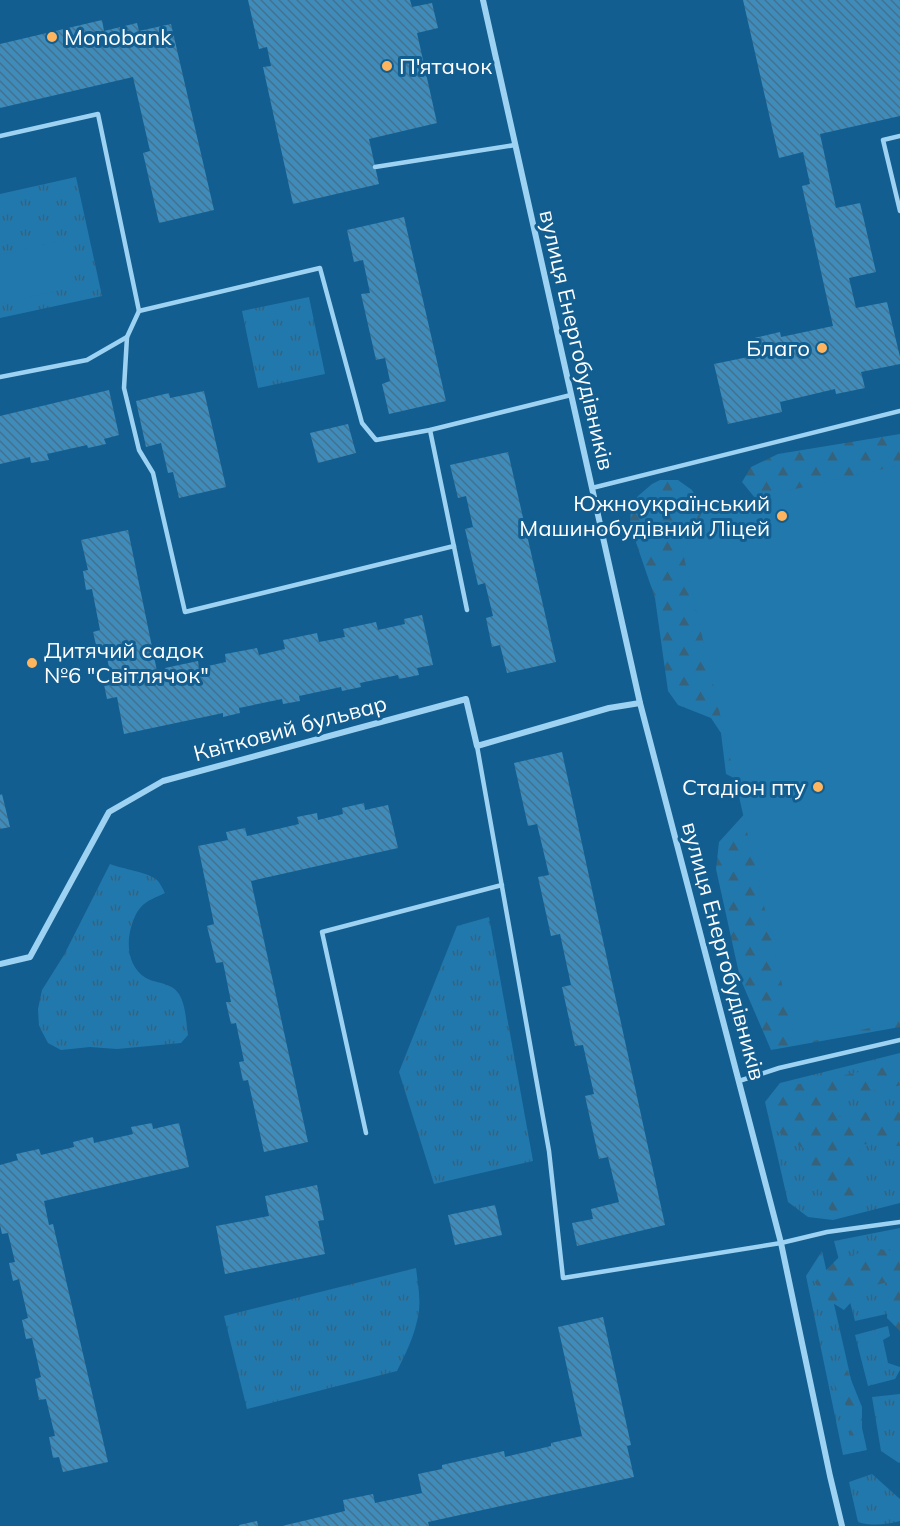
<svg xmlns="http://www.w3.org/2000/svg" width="900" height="1526" viewBox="0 0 900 1526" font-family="Mulish,sans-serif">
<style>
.grass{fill:url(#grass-tufts)}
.forest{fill:url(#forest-firs)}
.pitch{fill:#2178ad}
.building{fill:url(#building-back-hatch)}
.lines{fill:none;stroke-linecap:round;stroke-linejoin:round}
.lane{stroke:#9dd2f2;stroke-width:4.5}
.street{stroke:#9dd2f2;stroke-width:6}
.poi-dot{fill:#ffb55e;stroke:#125e90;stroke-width:2}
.labels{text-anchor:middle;stroke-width:6;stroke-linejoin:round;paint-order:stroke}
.poi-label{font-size:22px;fill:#fff;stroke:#125e90;text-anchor:start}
.street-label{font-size:22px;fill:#fff;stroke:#125e90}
</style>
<defs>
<pattern id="grass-tufts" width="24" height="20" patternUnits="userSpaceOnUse" patternTransform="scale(1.5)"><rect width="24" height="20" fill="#2178ad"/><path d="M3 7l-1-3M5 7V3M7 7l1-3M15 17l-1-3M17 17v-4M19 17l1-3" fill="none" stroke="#36627c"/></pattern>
<pattern id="forest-firs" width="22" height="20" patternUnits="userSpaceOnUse" patternTransform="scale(1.5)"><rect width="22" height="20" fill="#2178ad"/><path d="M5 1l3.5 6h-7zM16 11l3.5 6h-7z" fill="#36627c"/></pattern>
<pattern id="building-back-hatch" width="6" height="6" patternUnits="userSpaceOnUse" patternTransform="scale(1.5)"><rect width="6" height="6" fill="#3f8bba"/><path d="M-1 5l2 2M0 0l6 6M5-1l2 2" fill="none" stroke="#44728e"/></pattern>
</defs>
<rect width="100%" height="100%" fill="#125e90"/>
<g class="grass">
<polygon points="76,177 102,296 0,318 0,194"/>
<polygon points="309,297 325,374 258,388 242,311"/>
<path d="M110,864C122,869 148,872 157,880C160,883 163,889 165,893C157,897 147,900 141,907C137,911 134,918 132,924C126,942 127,966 146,978C157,984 171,982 179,994C186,1006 186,1021 188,1035L181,1043L117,1049L90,1047L61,1050L48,1043L39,1026L38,1009L42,990L64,955Z"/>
<polygon points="489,917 533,1161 434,1184 399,1072 457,926"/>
<polygon points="900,1053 900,1203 833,1220 808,1217 788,1202 765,1102 780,1083"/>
<polygon points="900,1228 900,1311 855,1321 834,1241"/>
<polygon points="822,1251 867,1450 843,1455 806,1276"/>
<path d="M416,1268C418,1285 422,1304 417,1321C413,1339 405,1355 397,1371L247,1409L224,1316Z"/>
<polygon points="888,1326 890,1336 883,1340 888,1363 900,1367 900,1370 895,1379 868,1386 855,1335"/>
<polygon points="900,1394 900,1462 899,1463 881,1451 872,1397"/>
<path d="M872,1474L900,1499V1521C886,1525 871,1526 858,1522L849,1482Z"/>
</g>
<g class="forest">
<polygon points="900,434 900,487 769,515 742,482 751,467 778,454"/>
<polygon points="660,480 678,480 692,490 730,561 748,785 726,774 721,733 711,718 678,705 668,691 655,598 630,525 631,507 638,496 652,484"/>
<polygon points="749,809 900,1001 900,1027 771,1050 740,978 716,869 719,842"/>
<path d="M900,1064V1085L898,1086L824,1099L840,1117L900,1104V1146L861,1144L859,1199L849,1213L835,1215L828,1208L806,1150L777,1131C772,1113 765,1099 784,1087Z"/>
<polygon points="879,1249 900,1252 900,1331 887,1318 888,1282 864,1288 844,1310 823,1297 815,1282 838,1258"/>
<polygon points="841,1355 862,1407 862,1444 859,1452 846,1451 853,1418 831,1379"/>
</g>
<g class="pitch">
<polygon points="63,240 74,287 0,304 0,255"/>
<polygon points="900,465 900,1021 796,1045 683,553 703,510"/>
</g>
<g class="building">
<polygon points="248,0 410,0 412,7 432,3 438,28 417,33 437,123 369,139 379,184 293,204 263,67 271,66 267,47 259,49"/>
<polygon points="743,0 900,0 900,116 820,134 836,208 860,203 876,272 849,278 856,308 887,302 900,357 900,364 861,372 865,388 836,394 835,389 780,402 782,412 728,424 714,364 753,356 750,339 780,332 781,337 833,326 802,186 810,184 803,152 779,158"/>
<polygon points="102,20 104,31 137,23 139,31 171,24 214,210 159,223 143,153 150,151 133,77 0,108 0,44"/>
<polygon points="404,217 446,401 389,414 382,384 390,381 385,358 376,360 361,294 370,293 363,260 354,262 347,230"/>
<polygon points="109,390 119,435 104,439 106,444 88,448 87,445 47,454 49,460 31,463 30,457 0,464 0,416"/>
<polygon points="204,391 226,487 179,498 173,472 168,473 161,443 146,447 136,401 169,393 170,398"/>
<polygon points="348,424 356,453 318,463 310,433"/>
<polygon points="508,452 556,662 507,673 500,645 492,647 486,618 493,616 485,583 478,585 465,529 473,527 466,496 458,498 450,465"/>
<polygon points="128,530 158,676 166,674 165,668 198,661 199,668 226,662 225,654 257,648 259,655 285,649 283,640 317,633 319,642 345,637 343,629 376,622 378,630 405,624 404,619 422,615 433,665 417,668 419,675 399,679 398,675 360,683 361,687 342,691 341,687 299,696 300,701 283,704 282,699 239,708 240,713 223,717 223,713 124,734 117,697 107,699 103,680 111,678 105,647 97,649 93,632 100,630 92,589 86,590 83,571 88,570 81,540"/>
<polygon points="562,752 665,1225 577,1246 572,1223 593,1219 591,1209 619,1202 608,1157 599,1159 585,1096 594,1094 583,1045 575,1046 562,987 571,985 560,934 551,936 538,877 549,875 537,824 528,826 514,763"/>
<polygon points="2,794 10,827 0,829 0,795"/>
<polygon points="364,803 365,810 388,805 398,848 251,881 308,1142 264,1152 248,1080 243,1081 239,1062 244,1061 236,1023 231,1024 226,1002 231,1002 223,962 216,963 207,926 214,924 198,846 228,840 226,832 245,828 247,836 299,824 297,817 317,813 318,820 343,814 342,808"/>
<polygon points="152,1123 153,1129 179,1123 189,1167 44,1201 49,1225 53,1224 108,1462 63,1472 59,1457 53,1458 49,1437 55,1436 46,1399 39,1400 35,1379 41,1377 32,1338 26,1339 22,1320 28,1318 19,1279 13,1281 9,1263 15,1262 8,1233 2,1234 0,1225 0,1165 18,1160 16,1154 39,1149 41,1155 74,1147 73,1142 93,1137 94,1143 133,1134 131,1127"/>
<polygon points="317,1185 324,1220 318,1221 325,1254 225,1274 216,1226 269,1216 265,1196"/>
<polygon points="495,1205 502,1235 455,1245 448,1215"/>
<polygon points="603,1317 631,1445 627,1446 634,1477 428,1522 429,1526 282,1526 345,1511 343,1500 373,1494 375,1503 422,1493 418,1474 442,1469 442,1465 504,1451 505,1457 551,1446 551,1443 582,1436 558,1327"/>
<polygon points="257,1521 258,1526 239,1526 239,1525"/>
</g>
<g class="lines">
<g class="lane">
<polyline points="0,136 98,114 139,311"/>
<polyline points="900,136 883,140 900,211"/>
<polyline points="375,167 515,145"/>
<polyline points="127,337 124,388 139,450 153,473 185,612 454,546"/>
<polyline points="0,377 87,360 127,337 139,311 320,268 362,423 376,440 430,430 571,395"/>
<polyline points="430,430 467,610"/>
<polyline points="592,488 900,411"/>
<polyline points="477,746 549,1151 563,1278 781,1243 827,1232 900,1222"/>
<polyline points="739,1081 779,1068 900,1040"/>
<polyline points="366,1133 322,932 502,885"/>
</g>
<g class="street">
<polyline points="483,0 640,703 781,1243 830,1476 842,1526"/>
<polyline points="0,964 30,957 109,812 163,781 466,699 477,746 609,708 640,703"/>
</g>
</g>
<g class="poi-dot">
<circle cx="52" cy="37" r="6"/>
<circle cx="387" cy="66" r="6"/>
<circle cx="822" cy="348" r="6"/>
<circle cx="782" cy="516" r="6"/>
<circle cx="32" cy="663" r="6"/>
<circle cx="818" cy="787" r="6"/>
</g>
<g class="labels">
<g class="poi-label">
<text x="64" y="45">Monobank</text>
<text x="399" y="74">П'ятачок</text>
<text x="810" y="356" text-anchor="end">Благо</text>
<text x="770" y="511" text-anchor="end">Южноукраїнський<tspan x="770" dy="25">Машинобудівний Ліцей</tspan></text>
<text x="44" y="658">Дитячий садок<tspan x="44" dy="25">№6 "Світлячок"</tspan></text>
<text x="806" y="795" text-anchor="end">Стадіон пту</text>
</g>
<g class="street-label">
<text transform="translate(577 340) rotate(77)" y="8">вулиця Енергобудівників</text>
<text transform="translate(290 728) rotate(-15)" y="8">Квітковий бульвар</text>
<text transform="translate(724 951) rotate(75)" y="8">вулиця Енергобудівників</text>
</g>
</g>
</svg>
